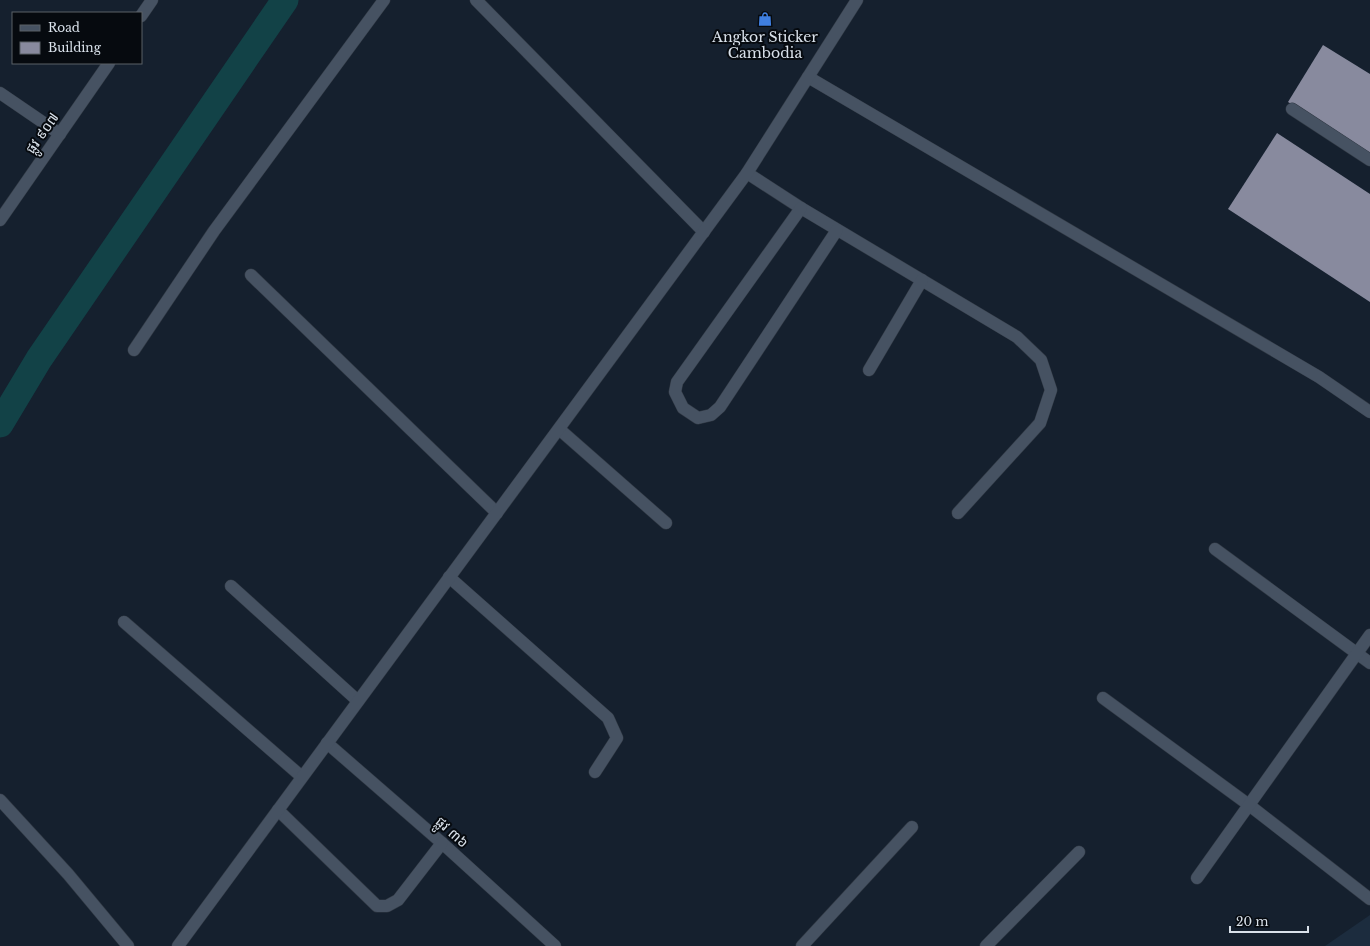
<svg xmlns="http://www.w3.org/2000/svg" width="1370" height="946" viewBox="0 0 1370 946" font-family="'Libre Baskerville','Noto Sans Khmer',serif">
<style>
.built{fill:#1c2c3e}
.lines{fill:none;stroke-linecap:round;stroke-linejoin:round}
.canal{stroke:#124247;stroke-width:27}
.building{fill:#888a9e}
.minor-casing{stroke:#313944;stroke-width:13}
.minor{stroke:#465262;stroke-width:12}
.labels{text-anchor:middle;stroke-width:4;stroke-linejoin:round;paint-order:stroke}
.poi-label{font-size:14px;fill:#d9e1ea;stroke:#060a0f}
.street-label{font-size:14px;fill:#d9e1ea;stroke:#060a0f}
</style>
<rect width="100%" height="100%" fill="#15202e"/>
<polygon class="built" points="1370,915 1370,946 1325,946"/>
<g class="lines">
<polyline class="canal" points="0,424 39,359 285,0"/>
</g>
<g class="building">
<polygon points="1323,45 1370,74 1370,153 1288,102"/>
<polygon points="1277,133 1370,194 1370,302 1228,209"/>
</g>
<g class="lines">
<defs>
<g id="minor">
<polyline points="476,0 704,232"/>
<polyline points="141,16 152,0"/>
<polyline points="808,77 1319,377 1370,412"/>
<polyline points="0,93 60,134"/>
<polyline points="1292,109 1370,160"/>
<polyline points="747,173 801,208 1017,337 1041,360 1051,390 1040,423 958,513"/>
<polyline points="801,208 677,382 675,392 683,408 698,418 711,415 720,407 837,230"/>
<polyline points="0,220 109,63"/>
<polyline points="251,275 497,513"/>
<polyline points="134,350 214,231 384,0"/>
<polyline points="869,370 922,280"/>
<polyline points="559,429 666,523"/>
<polyline points="1215,549 1370,663"/>
<polyline points="449,577 608,718 617,738 595,772"/>
<polyline points="231,586 358,701"/>
<polyline points="124,622 302,777"/>
<polyline points="1103,698 1249,805 1370,899"/>
<polyline points="327,743 442,843 555,946"/>
<polyline points="0,800 68,874 128,946"/>
<polyline points="278,810 377,906 387,906 398,900 442,843"/>
<polyline points="1197,878 1370,635"/>
<polyline points="178,946 747,173 857,0"/>
<polyline points="802,946 912,827"/>
<polyline points="986,946 1079,852"/>
</g>
</defs>
<use href="#minor" class="minor-casing"/>
<use href="#minor" class="minor"/>
</g>
<defs>
<symbol id="shop-bare" viewBox="-9 -9 18 18"><path d="M-5-2.5h2.3a2.7 3.5 0 0 1 5.4 0H5L5.5 6h-11ZM-1.5-2.5h3a1.5 2.3 0 0 0-3 0Z" fill="#3f7fe0" stroke="#060a0f" stroke-width="2.5" paint-order="stroke"/></symbol>
</defs>
<g fill-rule="evenodd">
<use href="#shop-bare" x="755" y="9" width="20" height="20"/>
</g>
<g class="labels">
<g class="poi-label">
<text x="765" y="42">Angkor Sticker<tspan x="765" dy="16">Cambodia</tspan></text>
</g>
<g class="street-label">
<text transform="translate(42 133) rotate(-55)" y="5">ផ្លូវ ៩០៧</text>
<text transform="translate(452 832) rotate(42)" y="5">ផ្លូវ ៣៦</text>
</g>
</g>
<rect x="12" y="12" width="130" height="52" fill="#060a0f" stroke="#5a6067"/>
<rect x="20" y="25" width="20" height="6" fill="#465262" stroke="#5a6067"/>
<text x="48" y="32" font-size="12" fill="#d9e1ea">Road</text>
<rect x="20" y="42" width="20" height="12" fill="#888a9e" stroke="#5a6067"/>
<text x="48" y="52" font-size="12" fill="#d9e1ea">Building</text>
<path d="M1230 926v6h78v-6" fill="none" stroke="#d9e1ea" stroke-width="2"/>
<text x="1236" y="926" font-size="12" fill="#d9e1ea" stroke="#060a0f" stroke-width="3" paint-order="stroke">20 m</text>
</svg>
